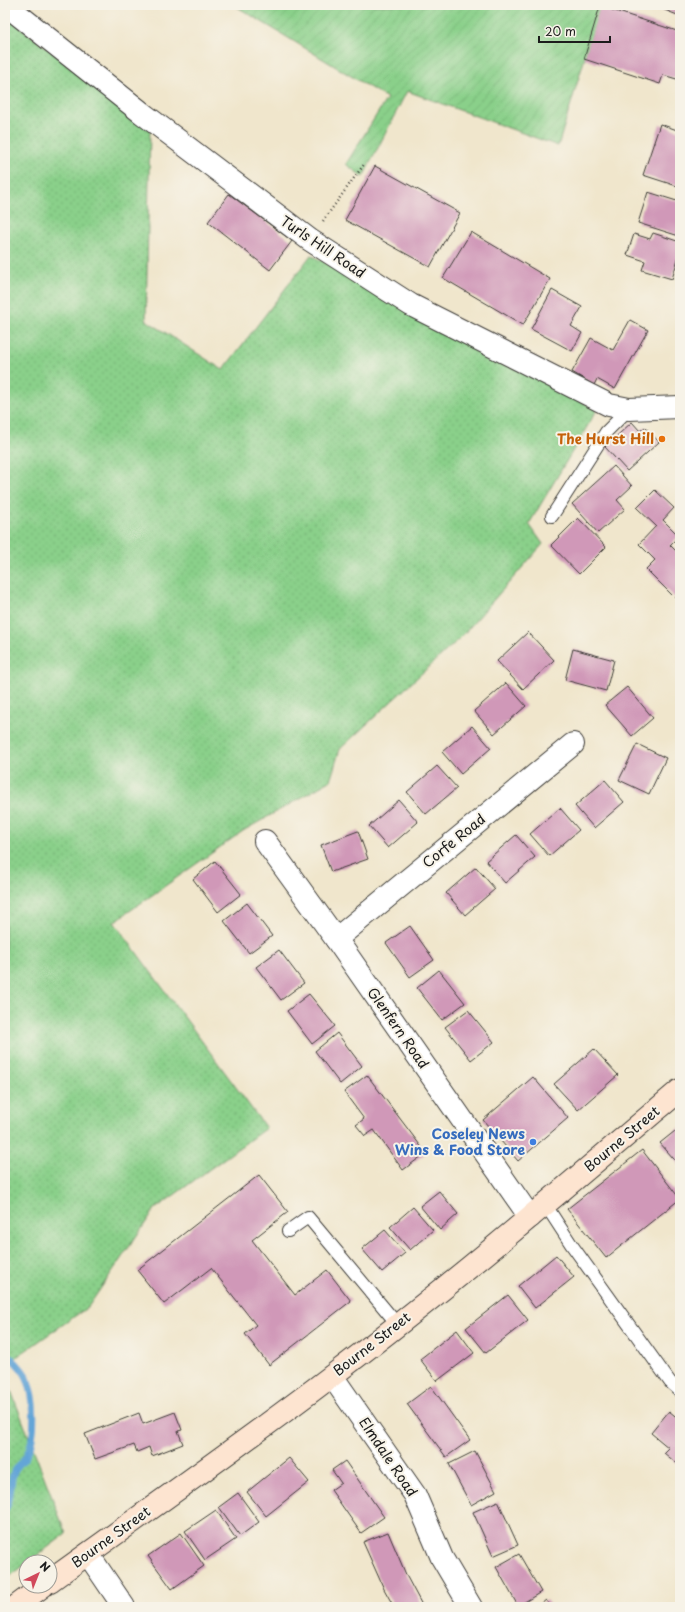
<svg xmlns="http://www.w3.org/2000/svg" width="685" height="1612" viewBox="0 0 685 1612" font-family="'Playpen Sans',sans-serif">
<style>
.grass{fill:url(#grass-dots);stroke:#537653}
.garden{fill:url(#garden-furrows);stroke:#537653}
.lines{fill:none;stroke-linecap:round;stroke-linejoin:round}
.stream{stroke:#63a5d7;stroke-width:7}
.building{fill:#d098b8}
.lane-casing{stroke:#3c3a36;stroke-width:14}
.street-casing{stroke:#3c3a36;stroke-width:24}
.secondary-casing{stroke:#3c3a36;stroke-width:24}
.path{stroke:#3c3a36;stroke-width:2.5;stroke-dasharray:1 3;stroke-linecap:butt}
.lane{stroke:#fff;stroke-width:12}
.street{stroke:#fff;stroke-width:22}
.secondary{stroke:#fde4d0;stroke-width:22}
.food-dot{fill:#e8710a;stroke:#f7f3e8;stroke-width:1.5}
.shop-dot{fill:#3f7fe0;stroke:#f7f3e8;stroke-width:1.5}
.labels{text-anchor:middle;stroke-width:4;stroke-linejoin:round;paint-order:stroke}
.street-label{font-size:14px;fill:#1c1c1c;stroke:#f7f3e8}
.food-label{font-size:14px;font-weight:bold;fill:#c56008;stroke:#f7f3e8;text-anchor:end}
.shop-label{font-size:14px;font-weight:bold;fill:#366cbe;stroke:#f7f3e8;text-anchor:end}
</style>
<defs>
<pattern id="grass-dots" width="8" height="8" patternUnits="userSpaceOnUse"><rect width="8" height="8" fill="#8ad08a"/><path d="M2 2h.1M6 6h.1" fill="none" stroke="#76b276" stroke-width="1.8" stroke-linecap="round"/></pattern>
<pattern id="garden-furrows" width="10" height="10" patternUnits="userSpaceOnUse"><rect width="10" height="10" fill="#8ad08a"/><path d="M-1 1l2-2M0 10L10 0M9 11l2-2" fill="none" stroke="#76b276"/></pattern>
</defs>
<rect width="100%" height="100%" fill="#f7f3e8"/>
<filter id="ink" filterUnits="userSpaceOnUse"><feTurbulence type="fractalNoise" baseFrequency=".025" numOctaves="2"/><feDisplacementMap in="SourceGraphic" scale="8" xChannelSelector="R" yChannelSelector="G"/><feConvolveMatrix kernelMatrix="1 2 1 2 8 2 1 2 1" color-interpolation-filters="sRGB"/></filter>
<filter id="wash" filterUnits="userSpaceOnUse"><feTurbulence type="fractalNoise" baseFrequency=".012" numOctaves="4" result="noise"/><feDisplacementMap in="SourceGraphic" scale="16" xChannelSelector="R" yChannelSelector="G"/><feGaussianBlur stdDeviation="0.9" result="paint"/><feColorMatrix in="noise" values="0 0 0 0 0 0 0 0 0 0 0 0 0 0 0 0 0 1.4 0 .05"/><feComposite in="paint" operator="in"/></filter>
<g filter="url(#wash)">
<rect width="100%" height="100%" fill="#f0e6cc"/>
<g class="grass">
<polygon points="5,15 150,130 146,320 223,370 311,255 597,410 529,524 543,544 461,637 340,749 330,781 243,831 114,922 266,1128 155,1209 88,1307 5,1365"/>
<polygon points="5,1375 66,1534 28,1562 26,1562 26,1564 5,1580"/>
</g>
<polygon class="garden" points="234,5 601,5 558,146 407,91 363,177 346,164 387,98"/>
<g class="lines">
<path class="stream" d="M5,1352C13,1360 23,1368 27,1378C35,1398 37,1435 27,1454C24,1461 15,1466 13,1474C10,1484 11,1502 5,1509"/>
</g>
<g id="blocks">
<g class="building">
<polygon points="663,5 680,5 680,16 662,9"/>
<polygon points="600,6 680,32 680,80 663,75 660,84 584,59"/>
<polygon points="660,124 680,131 680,187 643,175"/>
<polygon points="375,166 460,213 430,267 345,220"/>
<polygon points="648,192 680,202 679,236 638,223"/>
<polygon points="229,194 292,241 270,270 208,222"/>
<polygon points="471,232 550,279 523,325 443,278"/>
<polygon points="653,233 680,242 680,252 672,279 642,270 645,261 627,255 634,234 650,239"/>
<polygon points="552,290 582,307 571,326 582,333 572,351 531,329"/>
<polygon points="630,320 648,330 615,389 597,379 594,385 572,372 591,338 613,350"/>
<polygon points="632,422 640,431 645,427 659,442 627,471 605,447"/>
<polygon points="614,466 632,486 617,500 625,509 598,533 572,504"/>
<polygon points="655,490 674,508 663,520 679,536 670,545 680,555 680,593 675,598 646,569 655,560 639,544 656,526 637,508"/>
<polygon points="578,518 606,547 579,574 551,545"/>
<polygon points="528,632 554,660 523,689 497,661"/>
<polygon points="573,649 614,660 606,691 565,680"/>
<polygon points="506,683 526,706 494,734 474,711"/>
<polygon points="627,687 653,718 632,736 605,705"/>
<polygon points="472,726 491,748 461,774 442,752"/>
<polygon points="637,744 666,758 649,794 619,780"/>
<polygon points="437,766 457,788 426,814 407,792"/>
<polygon points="605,780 624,802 594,828 575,806"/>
<polygon points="399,800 418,822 388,848 369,826"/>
<polygon points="560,808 579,830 549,856 530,834"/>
<polygon points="358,831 368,859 331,872 321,845"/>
<polygon points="516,835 535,857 505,883 486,861"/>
<polygon points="215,861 241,894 218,912 193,879"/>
<polygon points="476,867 495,889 465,915 446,893"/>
<polygon points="247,903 272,936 249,953 224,921"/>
<polygon points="410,926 434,960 410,977 386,943"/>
<polygon points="279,950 304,983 281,1000 256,967"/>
<polygon points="439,970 465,1003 442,1020 417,988"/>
<polygon points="309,994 335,1026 312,1044 287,1011"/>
<polygon points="468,1010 494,1042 471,1060 445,1027"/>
<polygon points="337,1033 362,1066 340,1084 315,1051"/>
<polygon points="594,1049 618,1075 578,1110 554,1084"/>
<polygon points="367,1075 426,1153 403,1170 374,1130 365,1136 356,1125 364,1119 344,1092"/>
<polygon points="533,1077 568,1118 518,1161 483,1120"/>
<polygon points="680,1127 680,1166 660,1143"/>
<polygon points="642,1150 680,1199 606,1258 567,1209"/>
<polygon points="259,1175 288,1212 252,1240 295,1295 327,1270 351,1301 269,1365 245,1334 256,1325 211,1268 164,1304 137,1270"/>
<polygon points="439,1191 458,1214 440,1230 420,1206"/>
<polygon points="413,1207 433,1230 410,1250 390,1227"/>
<polygon points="385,1230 405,1253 382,1272 362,1249"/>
<polygon points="556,1255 574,1277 535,1308 518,1286"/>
<polygon points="508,1295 528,1320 486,1353 466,1328"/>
<polygon points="457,1330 474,1353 437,1381 420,1359"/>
<polygon points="431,1386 470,1440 446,1457 407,1404"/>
<polygon points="669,1411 680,1420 680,1466 664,1453 669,1448 651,1433"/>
<polygon points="175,1412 182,1430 178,1431 183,1444 152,1456 149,1447 137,1452 134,1445 95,1459 85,1434 139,1413 143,1424"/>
<polygon points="475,1451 496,1491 471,1505 449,1464"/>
<polygon points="289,1458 309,1482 266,1516 247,1492"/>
<polygon points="345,1461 384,1517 361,1533 331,1490 341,1483 332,1470"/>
<polygon points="238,1493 259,1522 240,1536 219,1507"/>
<polygon points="498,1501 518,1545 493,1556 473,1512"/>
<polygon points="216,1510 236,1539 205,1560 185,1531"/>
<polygon points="388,1532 407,1577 423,1607 394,1607 384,1589 363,1542"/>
<polygon points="181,1533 204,1566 172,1589 148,1556"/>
<polygon points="519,1554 541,1592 518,1606 496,1567"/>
<polygon points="546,1600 551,1607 537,1607"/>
</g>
</g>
</g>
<g filter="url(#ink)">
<use href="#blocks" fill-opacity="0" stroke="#3c3a36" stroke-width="1"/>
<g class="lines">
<defs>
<g id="lane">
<polyline points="552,516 606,432 629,409"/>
<polyline points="545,1204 571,1244 670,1382 680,1391"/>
<polyline points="288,1231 308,1217 398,1325"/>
</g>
<g id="street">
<polyline points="6,5 142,113 310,240 411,305 609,405 629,409 680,407"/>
<polyline points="265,841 336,939 530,1217"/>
<polyline points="336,939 573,744"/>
<polyline points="332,1376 415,1495 442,1558 471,1607"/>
<polyline points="88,1554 124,1607"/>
</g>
<g id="secondary">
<path d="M50,1581C144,1513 240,1446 333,1375C452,1285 566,1187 680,1090"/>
<polyline points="15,1607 43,1586"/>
</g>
</defs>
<use href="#lane" class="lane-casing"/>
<use href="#street" class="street-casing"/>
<use href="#secondary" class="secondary-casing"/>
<polyline class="path" points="323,221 365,163"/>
<use href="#lane" class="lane"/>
<use href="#street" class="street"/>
<use href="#secondary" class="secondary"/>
</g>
</g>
<circle class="food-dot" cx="662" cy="439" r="4"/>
<circle class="shop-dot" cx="533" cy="1142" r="4"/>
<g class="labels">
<g class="street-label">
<text transform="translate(323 247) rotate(34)" y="5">Turls Hill Road</text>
<text transform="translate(454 841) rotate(-39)" y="5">Corfe Road</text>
<text transform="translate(398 1028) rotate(55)" y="5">Glenfern Road</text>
<text transform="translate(622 1139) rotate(-40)" y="5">Bourne Street</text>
<text transform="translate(372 1344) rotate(-38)" y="5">Bourne Street</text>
<text transform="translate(388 1457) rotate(56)" y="5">Elmdale Road</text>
<text transform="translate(111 1537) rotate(-36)" y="5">Bourne Street</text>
</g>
<g class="food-label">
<text x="654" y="444">The Hurst Hill</text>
</g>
<g class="shop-label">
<text x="525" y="1139">Coseley News<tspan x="525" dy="16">Wins &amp; Food Store</tspan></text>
</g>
</g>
<rect width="685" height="1612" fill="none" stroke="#f7f3e8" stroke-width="20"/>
<g transform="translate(38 1574) rotate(43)"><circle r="19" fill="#f7f3e8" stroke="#9f9d96"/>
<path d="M0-3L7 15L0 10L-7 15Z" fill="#d1495b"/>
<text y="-6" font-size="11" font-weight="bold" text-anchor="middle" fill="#1c1c1c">N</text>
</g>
<path d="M539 36v6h71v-6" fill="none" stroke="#1c1c1c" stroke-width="2"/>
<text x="545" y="36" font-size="12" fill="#1c1c1c" stroke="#f7f3e8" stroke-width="3" paint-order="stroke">20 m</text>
</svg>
